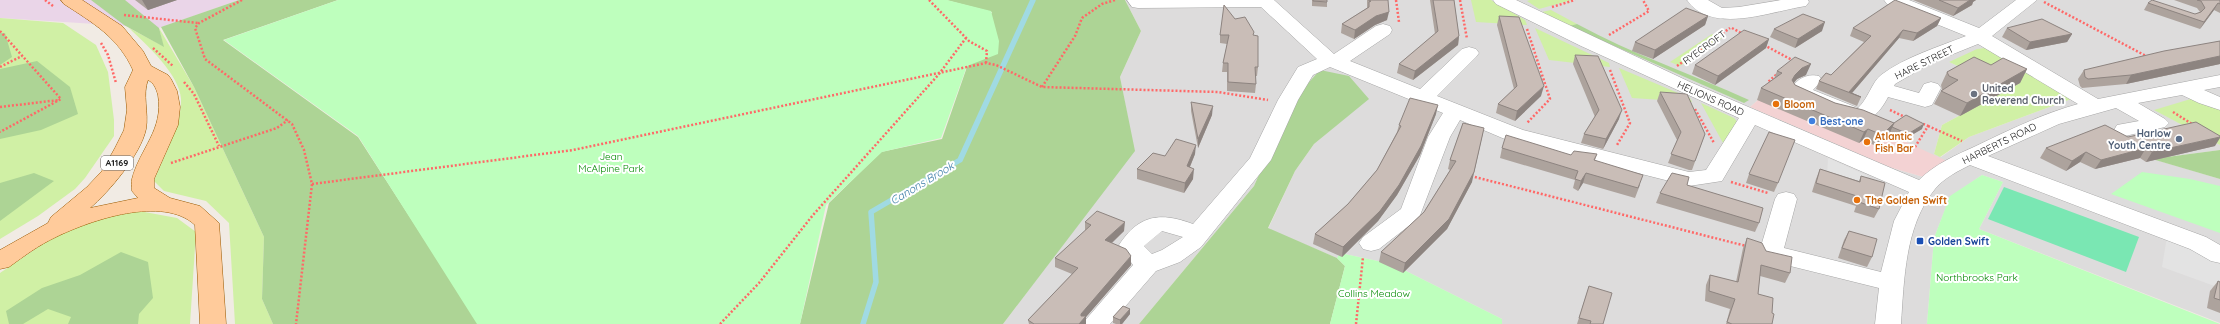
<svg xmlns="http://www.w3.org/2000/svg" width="2220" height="324" viewBox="0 0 2220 324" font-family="Quicksand,sans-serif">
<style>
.residential{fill:#dddcdc;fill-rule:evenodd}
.commercial{fill:#f3d2d3}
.industrial{fill:#ead5e8}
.grass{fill:#d0f0a5}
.forest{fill:#add495}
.park{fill:#beffbd}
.pitch{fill:#7ae7b3}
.parking{fill:#e3e3e3}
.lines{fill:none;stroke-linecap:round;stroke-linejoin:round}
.stream{stroke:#a0dae3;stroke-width:5.5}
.minor-casing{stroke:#a6a6a6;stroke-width:1}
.major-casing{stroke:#9a5900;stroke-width:1}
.path{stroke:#ff6867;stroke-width:2.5;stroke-dasharray:2 2;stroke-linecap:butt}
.minor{fill:#fff;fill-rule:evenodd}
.major{fill:#ffcb9b;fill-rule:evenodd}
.wall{fill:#ada39d}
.shaded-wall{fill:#8d8480}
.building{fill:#c9bdb7;stroke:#8d8480}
.worship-dot{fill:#6b7280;stroke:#fff;stroke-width:1.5}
.food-dot{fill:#e8710a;stroke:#fff;stroke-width:1.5}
.shop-dot{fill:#3f7fe0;stroke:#fff;stroke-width:1.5}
.service-dot{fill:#5c6f8a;stroke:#fff;stroke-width:1.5}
.transit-dot{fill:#1a4fb4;stroke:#fff;stroke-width:1.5}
.labels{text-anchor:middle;stroke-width:4;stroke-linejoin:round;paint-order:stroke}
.shield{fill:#fff;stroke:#626262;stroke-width:1}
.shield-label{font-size:9px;font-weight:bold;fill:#1f1f1f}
.street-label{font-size:10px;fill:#1f1f1f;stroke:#fff}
.worship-label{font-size:10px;font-weight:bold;fill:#5b616d;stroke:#fff;text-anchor:start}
.food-label{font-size:10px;font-weight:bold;fill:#c56008;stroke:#fff;text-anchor:start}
.shop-label{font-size:10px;font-weight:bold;fill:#366cbe;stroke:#fff;text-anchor:start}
.service-label{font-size:10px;font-weight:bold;fill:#4e5e75;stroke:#fff;text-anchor:end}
.park-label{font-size:10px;fill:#028901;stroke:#fff}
.transit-label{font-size:10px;font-weight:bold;fill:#164399;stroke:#fff;text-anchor:start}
.water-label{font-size:11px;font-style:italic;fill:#3c7ca7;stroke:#fff}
</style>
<rect width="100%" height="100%" fill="#f1ebe4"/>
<path class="residential" d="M1125,0H2220V108L2155,110L2220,145V150L2153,159L2220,179V323L1979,229L2003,182L1982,175L1950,197L1934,238L1927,324H1502V319L1392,264L1340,253L1337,258L1268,229L1295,171L1314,144L1368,99L1291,102L1254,186L1139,324H1003L1134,151L1120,77L1141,31ZM1949,62L2074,98L1969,137L1941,157L1934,154L1942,125L2020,83L1984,78ZM1774,86L1927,178L1889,167L1750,107Z"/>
<polygon class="commercial" points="1774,86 1876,128 1947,161 1927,178 1889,167 1750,107"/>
<polygon class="industrial" points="0,0 239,0 159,28 0,18"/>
<g class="grass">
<polygon points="1471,0 1491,0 1525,20 1527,25 1476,22"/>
<polygon points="1530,0 1572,0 1539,9 1527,1"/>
<polygon points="1551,10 1577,24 1569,26 1542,12"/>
<polygon points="0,18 63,23 96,45 108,72 114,120 114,136 85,178 75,189 38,216 0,239"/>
<path d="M129,28L163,46L159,28L194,87L264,237L262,299L273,324H235L229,223L206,201L164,191L154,181C163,158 182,124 181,99C180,75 146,44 129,28Z"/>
<polygon points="1535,28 1609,63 1610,67 1549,60"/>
<polygon points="1712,34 1722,38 1680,66 1670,62"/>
<polygon points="1985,48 2074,98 1969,137 1940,157 1934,154 1942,125 2020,83 1984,78 1949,62 1977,49"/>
<polygon points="1619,68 1690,98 1692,102 1632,98"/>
<polygon points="2194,98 2220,108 2220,145 2154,110"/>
<polygon points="1701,103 1734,118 1740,125 1723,143"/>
<polygon points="139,211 177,218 196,232 190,324 0,324 0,273 59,233 98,219"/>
</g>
<g class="forest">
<polygon points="91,0 125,0 159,28 164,47 124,25"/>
<polygon points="239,0 338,0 223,40 358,137 479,324 273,324 262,299 264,237 194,87 161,27"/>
<polygon points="946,0 1125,0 1141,31 1120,77 1135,151 1003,324 800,324 829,203 881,152 942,139 967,67 992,12"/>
<path d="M1577,24C1632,54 1692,74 1749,100L1744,103L1569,26Z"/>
<polygon points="0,33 5,33 12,57 0,65"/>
<polygon points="37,61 70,87 78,114 41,130 0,139 0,69"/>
<polygon points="1320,70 1349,76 1369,99 1314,144 1295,171 1268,228 1337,258 1345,266 1330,324 1139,324 1254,186 1291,102"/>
<polygon points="2220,150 2220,179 2152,159"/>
<polygon points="34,173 54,181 0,221 0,183"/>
<polygon points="121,252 148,262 153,298 139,314 138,324 68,324 71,317 48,309 23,324 9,324 6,311 42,288 80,275"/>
</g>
<g class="park">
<polygon points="338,0 947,0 991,11 999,41 998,54 967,66 941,138 882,152 826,205 800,324 477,324 358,136 224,40"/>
<polygon points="2142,172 2190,179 2220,186 2220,233 2111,194"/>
<polygon points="1982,175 2003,182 1979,229 2220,324 1927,324 1934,238 1950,196"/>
<polygon points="1340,253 1392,264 1502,319 1502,324 1330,324 1345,266 1337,258"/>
</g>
<polygon class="pitch" points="2004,187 2139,237 2126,272 1988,219"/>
<g class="parking">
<polygon points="1828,158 1868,176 1864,186 1827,178"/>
<polygon points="2167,237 2220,258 2220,288 2162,267"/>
</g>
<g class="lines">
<polyline class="stream" points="863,324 876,282 871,212 960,160 1033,0"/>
<defs>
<g id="minor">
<path d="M1127,0H1274L1334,54L1376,26L1383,24L1390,26L1392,30L1390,34L1350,61L1420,89L1462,49L1469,47L1476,49L1479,53L1476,57L1437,96L1523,130L1689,172L1706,170L1739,118L1581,46L1496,4L1493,0H1516L1690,82L1919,180C1935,164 1956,155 1976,146C2009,130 2042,114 2078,104L1978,44L1931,63L1895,84L1894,86L1919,93L1924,84L1931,82L1938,84L1941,88L1932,105L1925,107L1888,97C1884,105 1878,114 1870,118C1852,128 1809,103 1792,95L1789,91C1796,80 1806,73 1819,76L1822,80L1813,90L1858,108C1868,99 1872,82 1881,75C1905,57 1938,47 1966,36L1887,4L1884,0H1909L1979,28L2016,0H2037L1992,36L2098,99L2220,75V87L2204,90L2220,97V110L2199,103L2182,95L2138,103L2165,119L2169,123L2165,127L2125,136L2117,135L2114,130L2117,125L2139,121L2116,108L2059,124L1988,156L2206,237L2220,245V263L2211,261L2190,249L1970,165C1958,171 1944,178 1935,189C1905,225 1904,280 1901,324H1875L1879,288L1762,259L1759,253L1775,199L1778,194L1786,192L1794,194L1797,199L1784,248L1881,272L1894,221L1909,192L1755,125L1722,181L1689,186L1507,140L1460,120L1450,137L1419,218L1379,249L1371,251L1363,249L1359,243L1363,237L1401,209L1428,137L1443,113L1330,67L1313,75L1298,100L1271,160L1201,247L1180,262L1156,271L1110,324H1082L1133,265L1119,245C1139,214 1161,212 1193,224L1250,158L1278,100L1298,67L1317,59L1261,7L1138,8L1132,7ZM1162,231L1183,237L1162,250L1152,254L1144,246Z"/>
<path d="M1687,0H1708L1722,8L1739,7L1781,0H1808L1809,2L1806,6L1800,7C1767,13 1710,34 1687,0Z"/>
</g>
<path id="major" d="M61,0H82L122,26L143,51L151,66L168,75L171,79L177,91L180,107L178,125L154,179V188L170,198L200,206L219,223L226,324H200L195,225C163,195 91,220 56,237C39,245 24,256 9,267L0,269V250L48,223L51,217L87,187L102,171L115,148L124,130L127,110L125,87L133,70C118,37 93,23 64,4ZM148,80C154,83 156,88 158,95C164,130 140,148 132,179C131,182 132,187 132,191L138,198L90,208C109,192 141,154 146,129C149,113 142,94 148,80Z"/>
</defs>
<use href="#minor" class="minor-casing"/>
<use href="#major" class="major-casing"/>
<g class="path">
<polyline points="45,0 53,6"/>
<polyline points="242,0 199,23 195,28 205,59 292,124 304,150 312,184 296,324"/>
<polyline points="929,0 969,41 987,51 986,63"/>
<polyline points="1396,0 1399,22"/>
<polyline points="1460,0 1467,39"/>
<polyline points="2044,2 2148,57"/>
<polyline points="1552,7 1575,0"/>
<polyline points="124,15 198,23"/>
<polyline points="1732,28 1741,33"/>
<polyline points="1527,29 1550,99 1527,123"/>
<polyline points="0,31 61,99 0,132"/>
<polyline points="1609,35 1649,11 1643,0"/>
<polyline points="101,43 108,55 116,83"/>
<polyline points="1764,45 1794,61"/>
<polyline points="153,48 173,66"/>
<polyline points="1677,66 1730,28"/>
<polyline points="0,67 22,56"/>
<polyline points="1610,70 1630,123 1617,145"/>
<polyline points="184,82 194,94 219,146"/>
<polyline points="1771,83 1768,82 1777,74"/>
<polyline points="1042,87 1075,36 1082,18 1102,4 1115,0"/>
<polyline points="0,107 59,100"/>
<polyline points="1695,109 1714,143"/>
<polyline points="1890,110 1907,118"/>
<polyline points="2173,112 2192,124"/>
<polyline points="1928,126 1962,141"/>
<polyline points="1915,147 1928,126 1921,123"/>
<polyline points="171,163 277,128 288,120"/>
<polyline points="1471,176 1746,246"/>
<polyline points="1731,182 1768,193"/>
<polyline points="312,184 573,150 986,63 996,65 1042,87 1218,92 1268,100"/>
<polyline points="720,324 759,283 813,215 939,74 966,38"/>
<polyline points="1356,324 1363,257"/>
</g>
<use href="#minor" class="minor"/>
<use href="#major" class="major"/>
</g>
<g class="wall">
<polygon points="135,0 177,0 148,10"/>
<polygon points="1312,0 1327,0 1327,7 1312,6"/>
<polygon points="1367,0 1388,0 1387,20 1375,25 1354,39 1341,33 1342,24 1367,8"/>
<polygon points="1430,0 1454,0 1459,36 1458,45 1413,80 1397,73 1399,64 1435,34"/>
<polygon points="1913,0 1976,0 1973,2 1972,5 1953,16"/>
<polygon points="2174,0 2220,0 2220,13 2214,10 2200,29 2144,10 2148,3 2195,14 2200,12 2197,8"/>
<polygon points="1499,16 1541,96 1515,121 1496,113 1498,104 1514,89 1497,25"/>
<polygon points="1708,16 1705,25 1653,59 1632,51 1635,42"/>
<polygon points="1941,18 1937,26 1913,41 1899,38 1852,93 1861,97 1857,106 1816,89 1819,81 1831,75 1864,42 1850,36 1853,28"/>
<polygon points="1235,19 1253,35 1258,67 1257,76 1255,76 1256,84 1255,93 1227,91 1227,72 1222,72 1223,63 1227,44 1220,43 1220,35"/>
<polygon points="2007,28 2072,34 2067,42 2026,50 2002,37"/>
<polygon points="1774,29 1822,31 1795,48 1770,37"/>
<polygon points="1769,39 1766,48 1715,85 1692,74 1695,65"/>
<polygon points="2220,41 2220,64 2126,84 2082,88 2080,86 2078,79 2084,70"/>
<polygon points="1575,55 1619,119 1603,149 1581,143 1584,134 1595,117 1573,64"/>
<polygon points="1991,65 2027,69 2020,83 1960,116 1934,104 1941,91 1942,90 1941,85 1947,72"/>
<polygon points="1777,71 1806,75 1797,79 1794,83 1795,85 1835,103 1894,123 1922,129 1905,139 1890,132 1889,135 1876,146 1863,140 1859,143 1757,100 1761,88 1774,79"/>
<polygon points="1660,92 1705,134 1692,170 1689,170 1668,163 1677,140 1657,101"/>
<polygon points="1191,102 1212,115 1198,148 1191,111"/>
<polygon points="1436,114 1420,155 1397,195 1378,221 1342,257 1313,244 1315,234 1348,204 1377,170 1397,132 1399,125"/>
<polygon points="1463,123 1472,182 1447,229 1403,273 1379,262 1381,252 1424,212 1450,170 1448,169 1450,160"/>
<polygon points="2128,137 2215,146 2146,162 2140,158 2095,169 2080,162 2066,171 2040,158 2046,148"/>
<polygon points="1502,148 1571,155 1597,154 1595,160 1640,185 1635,198 1583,183 1578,191 1573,188 1575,180 1500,158"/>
<polygon points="1195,154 1190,167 1193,179 1184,193 1137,179 1137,169 1165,156"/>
<polygon points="1820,169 1859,181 1861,176 1879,209 1874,218 1854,212 1856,206 1812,192 1816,179"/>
<polygon points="1749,174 1778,183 1774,192 1746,183"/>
<polygon points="1687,185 1759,223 1755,232 1656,203 1660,193"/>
<polygon points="1085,222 1124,231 1112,243 1131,265 1086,317 1086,324 1029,324 1028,320 1072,274 1055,267 1055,258 1085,231"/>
<polygon points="1849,231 1872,257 1867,267 1838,258 1844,240"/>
<polygon points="1747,238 1766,251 1790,273 1785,283 1760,276 1758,294 1772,313 1772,324 1726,324 1730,309 1705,301 1706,285 1710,275 1736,282 1743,248"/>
<polygon points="2218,281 2220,282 2220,313 2207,308 2210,291"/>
<polygon points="1589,286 1603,324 1577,324"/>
<polygon points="1130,314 1122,324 1116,324 1113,323 1113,317"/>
</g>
<g class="shaded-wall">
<polygon points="142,0 177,0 148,10"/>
<polygon points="1970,0 1976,0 1973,2 1972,5 1953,16 1958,8"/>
<polygon points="2218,3 2214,10 2200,29 2204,22"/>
<polygon points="1389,12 1387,20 1375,25 1354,39 1355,30 1376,16"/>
<polygon points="1708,16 1705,25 1653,59 1655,50"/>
<polygon points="1941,18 1937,26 1913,41 1917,33"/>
<polygon points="1825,22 1822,31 1795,48 1798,39"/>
<polygon points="1903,30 1899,38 1852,93 1849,92"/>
<polygon points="2072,34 2067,42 2026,50 2030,42"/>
<polygon points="1459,36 1458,45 1413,80 1415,71"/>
<polygon points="1769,39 1766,48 1715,85 1718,76"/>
<polygon points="2220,56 2220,64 2126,84 2131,75"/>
<polygon points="1811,64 1806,75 1797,79 1791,86 1792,80 1795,75 1802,68"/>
<polygon points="2027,69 2020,83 1960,116 1967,103"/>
<polygon points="1544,86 1541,96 1515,121 1517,111"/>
<polygon points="1438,105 1436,114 1420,155 1397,195 1378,221 1342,257 1343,247"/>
<polygon points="1213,106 1212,115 1198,148 1198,139"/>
<polygon points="1622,110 1619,119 1603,149 1606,139"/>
<polygon points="1894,123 1889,135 1876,146 1882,135"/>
<polygon points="1924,124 1922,129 1905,139 1908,134"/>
<polygon points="1484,128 1472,182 1447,229 1403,273 1405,263"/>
<polygon points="1868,129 1863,140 1859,143 1864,132"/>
<polygon points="2220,137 2220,138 2215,146 2146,162 2152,152"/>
<polygon points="1196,145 1195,154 1186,176 1187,166"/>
<polygon points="2146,148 2140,158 2095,169 2101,160"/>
<polygon points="2086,152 2080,162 2066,171 2072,161"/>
<polygon points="1194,169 1193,179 1184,193 1185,183"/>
<polygon points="1586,173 1583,183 1578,191 1581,181"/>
<polygon points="1125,222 1124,231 1105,249 1105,240"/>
<polygon points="1131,256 1131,265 1086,317 1086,324 1079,324 1081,314"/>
<polygon points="1130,309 1130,314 1122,324 1120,324 1120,320"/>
</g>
<g class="building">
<polygon points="1313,0 1327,0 1327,2 1313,1"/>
<polygon points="1369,0 1388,0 1389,12 1376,16 1355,30 1342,24 1369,7 1369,2 1371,1 1369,1"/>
<polygon points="1433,0 1454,0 1459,36 1415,71 1399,64 1438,31"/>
<polygon points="1895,0 1941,18 1917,33 1903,30 1849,92 1861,97 1819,81 1826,73 1831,75 1871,36 1853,28"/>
<polygon points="1939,0 1970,0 1958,8"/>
<polygon points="2152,0 2195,14 2201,12 2205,8 2201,1 2197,0 2220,0 2220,4 2218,3 2204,22 2148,3"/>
<polygon points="1224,5 1235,19 1245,17 1254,32 1253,35 1258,36 1258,67 1255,67 1256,84 1228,82 1228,63 1223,63 1229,35 1220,35"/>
<polygon points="1686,8 1708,16 1655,50 1635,42"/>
<polygon points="1803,14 1825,22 1798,39 1774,29"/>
<polygon points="1499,16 1519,17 1544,86 1517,111 1498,104 1517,86"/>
<polygon points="2042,19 2072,34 2030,42 2007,28"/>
<polygon points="1744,30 1769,39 1718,76 1695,65"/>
<polygon points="2220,41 2220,56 2131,75 2088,79 2085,77 2084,70 2164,51"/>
<polygon points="1575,55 1598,56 1622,110 1606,139 1584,134 1599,110"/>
<polygon points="1795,57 1811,64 1802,68 1795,75 1792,80 1795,85 1835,103 1863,110 1894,123 1882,135 1868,129 1864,132 1761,88 1782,73 1777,71"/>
<polygon points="1974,57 1991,65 2003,58 2027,69 1967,103 1941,91 1958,80 1949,76 1947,72"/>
<polygon points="1660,92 1687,94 1705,134 1695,161 1693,161 1671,154 1681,132"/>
<polygon points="1410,98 1438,105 1421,146 1399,185 1380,211 1343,247 1315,234 1348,204 1377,170 1401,126 1399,125"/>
<polygon points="1191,102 1213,106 1198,139"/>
<polygon points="1906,115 1924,124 1908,134 1892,127 1894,123"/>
<polygon points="2196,122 2220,136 2220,137 2152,152 2146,148 2101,160 2086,152 2072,161 2046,148 2105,125 2128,137"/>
<polygon points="1463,123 1484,128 1474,172 1449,219 1405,263 1381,252 1424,212 1456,161 1450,160"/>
<polygon points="1769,132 1795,140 1778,183 1749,174"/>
<polygon points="1506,135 1571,155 1574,151 1597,154 1594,160 1643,175 1638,188 1586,173 1581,181 1575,179 1578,171 1502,148"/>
<polygon points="1176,139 1196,145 1187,166 1194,169 1185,183 1137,169 1153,153 1165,156"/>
<polygon points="1820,169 1860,182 1861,176 1885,183 1879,209 1859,202 1860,197 1816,183"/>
<polygon points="1672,173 1689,177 1687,185 1763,208 1759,223 1660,193"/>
<polygon points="1097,211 1125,222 1105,240 1126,249 1131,256 1081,314 1081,316 1086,316 1079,324 1034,324 1028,320 1078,268 1055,258 1091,225 1085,222"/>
<polygon points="1849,231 1877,239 1872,257 1842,248"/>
<polygon points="1747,238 1762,243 1766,251 1792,257 1790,273 1761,265 1758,294 1773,298 1772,313 1774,314 1772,324 1732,324 1727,322 1735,299 1709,291 1710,275 1738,282"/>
<polygon points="2218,281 2220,282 2220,300 2214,298"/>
<polygon points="1589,286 1612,293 1603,324 1590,324 1591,321 1579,318"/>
<polygon points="1123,306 1130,309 1120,320 1113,317"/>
</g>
<circle class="worship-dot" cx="1974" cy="94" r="4"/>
<g class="food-dot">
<circle cx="1776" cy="104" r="4"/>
<circle cx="1867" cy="142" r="4"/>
<circle cx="1857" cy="200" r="4"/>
</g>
<circle class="shop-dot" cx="1812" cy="121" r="4"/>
<circle class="service-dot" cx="2179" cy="139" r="4"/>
<rect class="transit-dot" x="1916" y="237" width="8" height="8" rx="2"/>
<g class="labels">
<rect class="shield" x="101" y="156" width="32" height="14" rx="3"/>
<g class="shield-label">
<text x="117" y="166">A1169</text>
</g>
<g class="street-label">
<text transform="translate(1704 47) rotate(-36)" y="4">RYECROFT</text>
<text transform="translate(1924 62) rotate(-26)" y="4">HARE STREET</text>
<text transform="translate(1711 98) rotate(24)" y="4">HELIONS ROAD</text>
<text transform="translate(1999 143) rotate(-26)" y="4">HARBERTS ROAD</text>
</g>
<g class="worship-label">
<text x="1982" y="92">United<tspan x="1982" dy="12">Reverend Church</tspan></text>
</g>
<g class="food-label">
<text x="1784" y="108">Bloom</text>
<text x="1875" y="140">Atlantic<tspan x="1875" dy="12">Fish Bar</tspan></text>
<text x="1865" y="204">The Golden Swift</text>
</g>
<g class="shop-label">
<text x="1820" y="125">Best-one</text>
</g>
<g class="service-label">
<text x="2171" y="137">Harlow<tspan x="2171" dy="12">Youth Centre</tspan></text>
</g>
<g class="park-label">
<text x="611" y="160">Jean<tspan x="611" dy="12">McAlpine Park</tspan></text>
<text x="1977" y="281">Northbrooks Park</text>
<text x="1374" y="297">Collins Meadow</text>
</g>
<g class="transit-label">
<text x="1928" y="245">Golden Swift</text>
</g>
<g class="water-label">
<text transform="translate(922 183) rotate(-31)" y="4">Canons Brook</text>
</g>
</g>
</svg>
